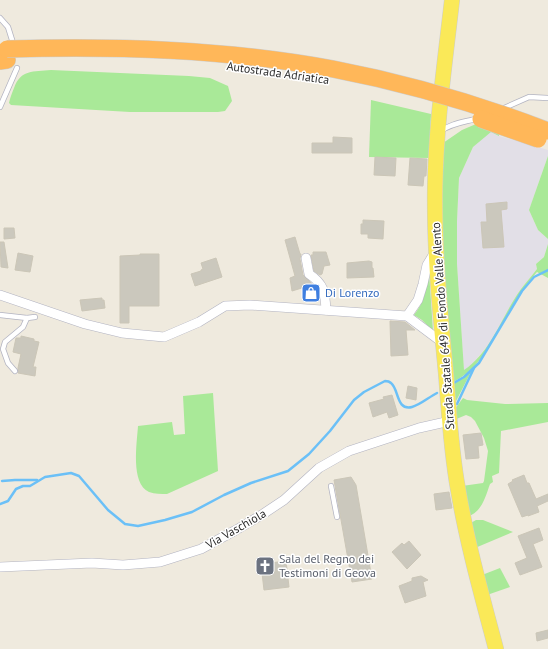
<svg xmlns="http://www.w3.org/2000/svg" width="548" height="649" viewBox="0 0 548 649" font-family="'PT Sans',sans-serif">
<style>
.industrial{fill:#e2dfe7}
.green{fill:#a9e998}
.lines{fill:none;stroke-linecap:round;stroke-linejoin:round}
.stream{stroke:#6bc0f7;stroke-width:2.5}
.building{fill:#cbc8bd;stroke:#cbc6b7}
.lane-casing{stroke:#b2b3c1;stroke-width:6}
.street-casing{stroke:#b2b3c1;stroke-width:10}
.primary-casing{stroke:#cdcdcd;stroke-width:16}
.highway-casing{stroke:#cdcdcd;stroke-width:18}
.lane{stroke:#fff;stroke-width:4.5}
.street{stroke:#fff;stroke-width:9}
.primary{stroke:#fae958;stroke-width:15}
.highway{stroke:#ffb759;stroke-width:17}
.highway-bridge-casing{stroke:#cdcdcd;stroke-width:18;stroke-linecap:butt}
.highway-bridge{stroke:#ffb759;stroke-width:17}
.labels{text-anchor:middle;stroke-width:3;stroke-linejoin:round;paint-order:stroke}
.street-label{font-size:12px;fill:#2d2d2d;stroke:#fff}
.shop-label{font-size:12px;fill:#366cbe;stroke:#fff;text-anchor:start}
.worship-label{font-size:12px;fill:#5b616d;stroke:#fff;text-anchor:start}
</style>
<rect width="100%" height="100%" fill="#efeade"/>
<polygon class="industrial" points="491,131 499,136 548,150 548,156 529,210 538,230 548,239 548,244 544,257 536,264 537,269 521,289 490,343 472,364 464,371 457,264 457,221 459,178 473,147"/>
<g class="green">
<path d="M51,70L189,76L210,78L228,86L232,101L225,111L218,112H130L11,105L9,103C10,98 12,93 14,88C21,69 33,72 51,70Z"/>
<polygon points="371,100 431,114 429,158 369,157"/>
<path d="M476,124L499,133V136L491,132L473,147L459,178L457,221V264L464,370C492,351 502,315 521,289C526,282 532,276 537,269L536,264L544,257L548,244V278L537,272C512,299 501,334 478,362C471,371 461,378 451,383L441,232L443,143L462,130Z"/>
<polygon points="548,156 548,239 538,230 529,210"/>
<path d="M429,272L433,331L422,320L414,315C424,303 427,288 429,272Z"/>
<polygon points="473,368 453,407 451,385 463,377"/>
<path d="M213,393L218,471L167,494C161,494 155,494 149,492C130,484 137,442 138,426L172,422L174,435L185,434L183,396Z"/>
<path d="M463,398L467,400L505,404L548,403V422L501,431L499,473L492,476L493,482L490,484C485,498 482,512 467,517L462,486L483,483L484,481L488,451L484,438L475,421L471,417L466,415L454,420V410Z"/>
<polygon points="476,520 483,520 513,532 475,548 469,524"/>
<polygon points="500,568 510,587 487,595 482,575"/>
</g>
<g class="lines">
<g class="stream">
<polyline points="452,384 464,377 479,363 522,291 534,277 548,270"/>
<polyline points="457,404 474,368"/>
<polyline points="2,481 15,480 37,480"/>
<path d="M0,504L8,501L16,489L23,486H30L45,477L71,473L79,476L108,510L125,524L138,526L165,520L192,512L224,495L251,483L288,471L309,454L330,431L354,400L364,392L385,381C387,381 390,382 391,383C399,389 396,411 412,407C420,405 429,397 437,393"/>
</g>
</g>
<g class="building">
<polygon points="333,137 352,138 352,153 312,153 312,143 333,143"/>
<polygon points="375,157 396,158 395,176 374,175"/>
<polygon points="410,158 427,159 426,176 424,176 423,186 408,185"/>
<polygon points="507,202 507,209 501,210 504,247 483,248 481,222 487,222 486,204"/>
<polygon points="363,220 384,221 383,239 368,238 368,234 361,234 361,224 363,224"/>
<polygon points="4,228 14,228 15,238 4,239"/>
<polygon points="295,237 300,254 301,254 300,259 303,275 313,285 318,295 304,294 305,287 292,291 290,278 295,276 285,240"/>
<polygon points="0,242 4,242 8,268 1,267"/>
<polygon points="313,252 326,252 330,265 324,266 322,274 320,275 314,271 311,255 313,255"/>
<polygon points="18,253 33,256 30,272 15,270"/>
<polygon points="140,254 159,254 159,306 129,306 129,323 120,323 120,256 140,255"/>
<polygon points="216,258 222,277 195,286 191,274 201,271 201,270 203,269 201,263"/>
<polygon points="369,261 372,262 372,268 373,268 374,277 347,278 347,263"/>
<polygon points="102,298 102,300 104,300 105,308 82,311 80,300"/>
<polygon points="390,321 405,322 415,330 406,330 408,355 391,356"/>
<polygon points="21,336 34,339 34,341 39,342 33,367 36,367 35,376 18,373 18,368 21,354 13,352 16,338 21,338"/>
<polygon points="408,386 417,388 416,400 406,398"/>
<polygon points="392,395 398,415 389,418 387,412 373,417 369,403 384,399 383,397"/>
<polygon points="481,433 483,445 478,446 479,458 466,459 463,435"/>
<polygon points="524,475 527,483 529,483 536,499 548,494 548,501 537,506 539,512 528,516 528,515 522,517 508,484 513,481 512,480"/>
<polygon points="351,477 356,485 372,579 352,582 334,480"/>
<polygon points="449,492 452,508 436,510 434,494"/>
<polygon points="539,528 543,540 533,544 542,567 520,575 515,563 527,558 518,536"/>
<polygon points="409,541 421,555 407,569 392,552 402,543 404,545"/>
<polygon points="286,561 289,587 264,590 262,573 258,569 262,564"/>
<polygon points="421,576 428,580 423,582 426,596 405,603 399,586 412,581 412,578"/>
<polygon points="548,630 548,638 537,641 536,633"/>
</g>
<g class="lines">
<defs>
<g id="lane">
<polyline points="0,18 8,27 13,43"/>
<polyline points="0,107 17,68"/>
<polyline points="502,109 529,97 548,98"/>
<path d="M441,131C451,123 466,122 479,118"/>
<polyline points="0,315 27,318 35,317"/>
<polyline points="15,371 8,363 3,349 5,342 23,327 27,318"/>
<polyline points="331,486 337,517"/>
</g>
<g id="street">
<path d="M306,258L309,274C324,284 325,292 326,310"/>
<polyline points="0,295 85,324 122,333 164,337 199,322 225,306 250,305 407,316 443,343"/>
<polyline points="407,316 418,300 423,284 427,265 435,252"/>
<polyline points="0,567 92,563 123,565 160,562 201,549 236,530 263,514 284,500 319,468 349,451 419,428 450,421"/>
</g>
<path id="primary" d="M452,0C445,62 436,124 435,187C434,250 440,312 446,374C449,412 451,451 458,489C467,543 482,596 496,649"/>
<polyline id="highway" points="0,61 7,60"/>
</defs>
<use href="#lane" class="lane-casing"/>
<use href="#street" class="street-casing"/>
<use href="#primary" class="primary-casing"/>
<use href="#highway" class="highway-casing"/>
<use href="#lane" class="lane"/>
<use href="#street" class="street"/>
<use href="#primary" class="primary"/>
<use href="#highway" class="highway"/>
<defs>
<g id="highway-bridge">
<path d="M7,49C116,46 225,49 333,69C406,83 478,104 548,131"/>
<polyline points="481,119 538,139"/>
</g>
</defs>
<use href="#highway-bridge" class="highway-bridge-casing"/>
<use href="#highway-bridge" class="highway-bridge"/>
</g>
<defs>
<symbol id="shop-square" viewBox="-11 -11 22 22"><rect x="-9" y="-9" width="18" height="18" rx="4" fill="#3f7fe0" stroke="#fff"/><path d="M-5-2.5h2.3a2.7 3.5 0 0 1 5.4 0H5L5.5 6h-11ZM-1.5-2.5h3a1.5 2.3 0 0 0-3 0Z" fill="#fff"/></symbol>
<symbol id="church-square" viewBox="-11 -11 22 22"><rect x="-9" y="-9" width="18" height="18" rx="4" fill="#6b7280" stroke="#fff"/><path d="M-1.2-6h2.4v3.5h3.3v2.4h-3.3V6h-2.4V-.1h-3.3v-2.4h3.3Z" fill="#fff"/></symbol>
</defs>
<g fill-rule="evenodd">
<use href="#shop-square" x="300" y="282" width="22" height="22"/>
<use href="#church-square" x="254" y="555" width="22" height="22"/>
</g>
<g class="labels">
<g class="street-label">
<text transform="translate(278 73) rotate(8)" y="4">Autostrada Adriatica</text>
<text transform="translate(443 326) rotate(-94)" y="4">Strada Statale 649 di Fondo Valle Alento</text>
<text transform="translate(236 529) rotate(-30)" y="4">Via Vaschiola</text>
</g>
<g class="shop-label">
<text x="325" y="297">Di Lorenzo</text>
</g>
<g class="worship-label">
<text x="279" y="563">Sala del Regno dei<tspan x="279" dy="14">Testimoni di Geova</tspan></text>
</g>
</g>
</svg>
